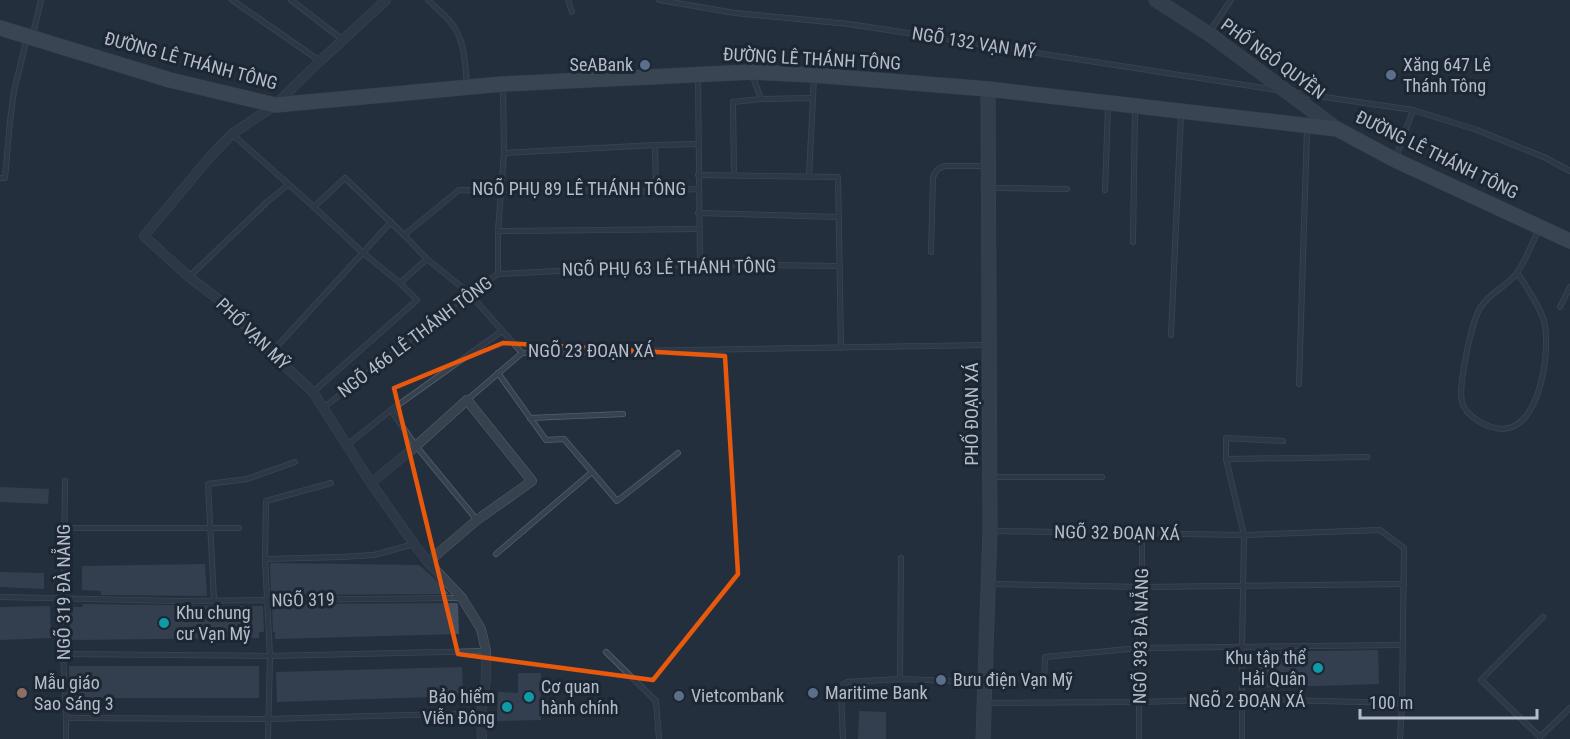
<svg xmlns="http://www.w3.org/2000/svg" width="1570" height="739" viewBox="0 0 1570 739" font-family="'Roboto Condensed',sans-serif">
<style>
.building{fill:#455162}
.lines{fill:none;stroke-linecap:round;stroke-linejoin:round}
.lane-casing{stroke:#565f6c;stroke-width:6}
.street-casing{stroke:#565f6c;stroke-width:10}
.secondary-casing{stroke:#565f6c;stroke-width:15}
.primary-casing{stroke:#414a57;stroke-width:16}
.lane{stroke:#38414e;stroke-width:4.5}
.street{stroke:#38414e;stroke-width:9}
.secondary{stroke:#465061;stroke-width:14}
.primary{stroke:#56606e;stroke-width:15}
.marked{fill:none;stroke:#e8590c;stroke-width:4.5;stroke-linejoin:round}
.service-dot{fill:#5c6f8a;stroke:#1d2633;stroke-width:2}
.culture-dot{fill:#0f9aa8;stroke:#1d2633;stroke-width:2}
.education-dot{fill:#8d6e63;stroke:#1d2633;stroke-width:2}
.labels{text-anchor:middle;stroke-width:6;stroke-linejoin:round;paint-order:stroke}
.street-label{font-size:18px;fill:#b4bcc9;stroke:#1d2633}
.poi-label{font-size:18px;fill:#b4bcc9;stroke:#1d2633;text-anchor:start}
</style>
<rect width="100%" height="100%" fill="#242f3e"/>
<g class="building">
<polygon points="0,487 49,489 48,504 0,502"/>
<polygon points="270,563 419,565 434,578 449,594 271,595"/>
<polygon points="205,564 207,596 101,595 101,591 82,590 82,566"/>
<polygon points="0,572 44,573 44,589 0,587"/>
<polygon points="457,603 458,605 459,634 275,639 275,632 273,632 272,604"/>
<polygon points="83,604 263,606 264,632 259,632 259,638 70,640 69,607 83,607"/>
<polygon points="50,606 51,638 0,640 0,607"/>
<polygon points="1378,650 1379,684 1258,688 1257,652"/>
<polygon points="69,666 259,666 259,698 70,698"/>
<polygon points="462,667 463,696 277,702 276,672"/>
<polygon points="518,673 541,673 541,720 497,721 498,692 518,693"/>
<polygon points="859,711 886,712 886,739 858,739"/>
</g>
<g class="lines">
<defs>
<g id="lane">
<polyline points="232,0 320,61"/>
<polyline points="291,0 343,40"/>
<path d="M428,0C436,8 445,15 452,24C465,40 465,64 467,84"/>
<polyline points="568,0 572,12"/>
<polyline points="659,0 735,13 849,24 1277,90"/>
<polyline points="1210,31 1231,0"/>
<polyline points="33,34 41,0"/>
<polyline points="698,77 700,264"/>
<polyline points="1297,93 1413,110 1477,130 1546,158 1570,171"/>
<polyline points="761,99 813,98"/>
<polyline points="232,134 314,207 345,178 404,235 427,259 469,293 522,353 987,345"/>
<polyline points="655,145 698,144"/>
<polyline points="504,153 655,145 656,191"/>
<polyline points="1396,157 1413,110"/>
<polyline points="698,175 838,177 841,348"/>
<polyline points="734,175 733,102 761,99 752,74"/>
<polyline points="809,176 814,77"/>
<polyline points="0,178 5,178 10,121 14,91 27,38"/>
<polyline points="992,188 1067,189"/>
<polyline points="1105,190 1108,106"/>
<polyline points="314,207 363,253 400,283"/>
<polyline points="698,213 839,217"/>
<polyline points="498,231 699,229"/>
<polyline points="404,235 459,190 656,191 698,189"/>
<polyline points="1133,242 1135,108"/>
<path d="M931,252L933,178C935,171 938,168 945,166H988"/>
<path d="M1517,272C1526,287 1539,304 1544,321C1551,349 1541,429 1502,429C1487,428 1466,417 1462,402C1458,386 1471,324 1480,308C1489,293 1506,287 1516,274C1526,261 1532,243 1539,229"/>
<polyline points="498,274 700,264 840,266"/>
<polyline points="189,277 267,202 288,185"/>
<polyline points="1560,307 1570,287"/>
<polyline points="1171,335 1181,114"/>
<polyline points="271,353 391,222"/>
<polyline points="498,373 546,440 564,439 617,501 678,453"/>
<polyline points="1299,384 1307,129"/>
<polyline points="313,392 417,300 400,283 427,259"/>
<polyline points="467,400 522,353"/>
<polyline points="323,408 469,293 498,274 498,231 504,153 503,86"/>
<polyline points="391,410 416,446 477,520"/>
<polyline points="530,418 623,414"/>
<polyline points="347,445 391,410 502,331"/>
<polyline points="1226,459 1367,457"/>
<polyline points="992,477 1102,477"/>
<polyline points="65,481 63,654 66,718 66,739"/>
<polyline points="65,528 239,528"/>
<polyline points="993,531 1244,535 1380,530 1404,548 1402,703 1400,739"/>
<polyline points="496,554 592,472"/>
<polyline points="265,559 341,557 374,555 414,544"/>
<polyline points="991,584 1142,587 1404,584"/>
<polyline points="0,597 176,601 460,598"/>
<polyline points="214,600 208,484 247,479 295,462"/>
<polyline points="606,652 656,701 659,739"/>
<polyline points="63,654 270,656 486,651"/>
<polyline points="986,676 1044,682 1045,657 1139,648 1401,645"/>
<polyline points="900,679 901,558"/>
<polyline points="987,703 1140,702 1242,699 1402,703"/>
<polyline points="66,718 268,719 481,713"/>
<polyline points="1540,737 1481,680 1543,617"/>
<polyline points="1540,737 1570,708"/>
<polyline points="268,739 270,656 265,559 266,501 331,483"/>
<polyline points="843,739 841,692 842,685 847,682 900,679 982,682"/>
<polyline points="1139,739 1139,648 1142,572 1142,533"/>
<polyline points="1242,739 1242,646 1244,535 1226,459 1226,438 1283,441"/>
</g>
<g id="street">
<polyline points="386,0 320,61 275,105 232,134 209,158 144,236 189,277 226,305 271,353 313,392 371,483 414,544 428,562 462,598 481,629 486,651 486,679 481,713 482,739"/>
<polyline points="371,483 416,446 467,400 532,481 477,520 428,562"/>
</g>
<g id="secondary">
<polyline points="1156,0 1209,34 1337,129"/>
<polyline points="983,739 990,531 988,89"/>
</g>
<polyline id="primary" points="0,28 170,80 275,105 503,84 752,72 814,75 988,89 1337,129 1395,160 1570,241"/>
</defs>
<use href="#lane" class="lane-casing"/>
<use href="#street" class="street-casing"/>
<use href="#secondary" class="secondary-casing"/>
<use href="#primary" class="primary-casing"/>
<use href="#lane" class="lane"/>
<use href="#street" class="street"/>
<use href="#secondary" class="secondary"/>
<use href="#primary" class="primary"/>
</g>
<path d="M0 0H1570V739H0ZM503,343L725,356L738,574L653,680L458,654L394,388Z" fill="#242f3e" fill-opacity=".55" fill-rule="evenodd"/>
<path class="marked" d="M503,343L725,356L738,574L653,680L458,654L394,388Z"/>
<g class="service-dot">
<circle cx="645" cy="65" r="6"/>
<circle cx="1391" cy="75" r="6"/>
<circle cx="941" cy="680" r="6"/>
<circle cx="813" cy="693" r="6"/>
<circle cx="679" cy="696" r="6"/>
</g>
<g class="culture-dot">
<circle cx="164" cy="623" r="6"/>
<circle cx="1318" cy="668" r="6"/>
<circle cx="529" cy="697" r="6"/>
<circle cx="507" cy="707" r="6"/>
</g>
<circle class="education-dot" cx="22" cy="693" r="6"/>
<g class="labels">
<g class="street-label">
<text transform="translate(974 43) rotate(9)" y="6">NGÕ 132 VẠN MỸ</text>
<text transform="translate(812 59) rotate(3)" y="6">ĐƯỜNG LÊ THÁNH TÔNG</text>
<text transform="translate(1273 59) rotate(36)" y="6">PHỐ NGÔ QUYỀN</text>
<text transform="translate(191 61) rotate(15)" y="6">ĐƯỜNG LÊ THÁNH TÔNG</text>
<text transform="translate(1437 155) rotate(26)" y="6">ĐƯỜNG LÊ THÁNH TÔNG</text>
<text x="579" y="195">NGÕ PHỤ 89 LÊ THÁNH TÔNG</text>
<text transform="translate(669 268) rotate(-1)" y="6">NGÕ PHỤ 63 LÊ THÁNH TÔNG</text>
<text transform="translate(253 334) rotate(44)" y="6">PHỐ VẠN MỸ</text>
<text transform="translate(415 337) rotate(-37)" y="6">NGÕ 466 LÊ THÁNH TÔNG</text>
<text x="591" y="357">NGÕ 23 ĐOẠN XÁ</text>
<text transform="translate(972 414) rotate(-90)" y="6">PHỐ ĐOẠN XÁ</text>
<text transform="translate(1117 533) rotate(1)" y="6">NGÕ 32 ĐOẠN XÁ</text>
<text transform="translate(64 592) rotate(-90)" y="6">NGÕ 319 ĐÀ NẴNG</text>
<text transform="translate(303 600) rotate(-1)" y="6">NGÕ 319</text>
<text transform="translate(1141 636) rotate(-89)" y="6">NGÕ 393 ĐÀ NẴNG</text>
<text x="1247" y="707">NGÕ 2 ĐOẠN XÁ</text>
</g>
<g class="poi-label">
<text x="633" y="71" text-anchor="end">SeABank</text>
<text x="1403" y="71">Xăng 647 Lê<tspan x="1403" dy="21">Thánh Tông</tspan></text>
<text x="176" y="619">Khu chung<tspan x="176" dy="21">cư Vạn Mỹ</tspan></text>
<text x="1306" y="664" text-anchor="end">Khu tập thể<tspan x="1306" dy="21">Hải Quân</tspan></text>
<text x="953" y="686">Bưu điện Vạn Mỹ</text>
<text x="34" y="689">Mẫu giáo<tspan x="34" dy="21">Sao Sáng 3</tspan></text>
<text x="541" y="693">Cơ quan<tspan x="541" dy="21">hành chính</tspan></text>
<text x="825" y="699">Maritime Bank</text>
<text x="691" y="702">Vietcombank</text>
<text x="495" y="703" text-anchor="end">Bảo hiểm<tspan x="495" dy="21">Viễn Đông</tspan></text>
</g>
</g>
<path d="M1360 709v9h177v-9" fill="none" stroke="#b4bcc9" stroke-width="3"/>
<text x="1369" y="709" font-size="18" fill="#b4bcc9" stroke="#1d2633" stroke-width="4.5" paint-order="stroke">100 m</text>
</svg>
